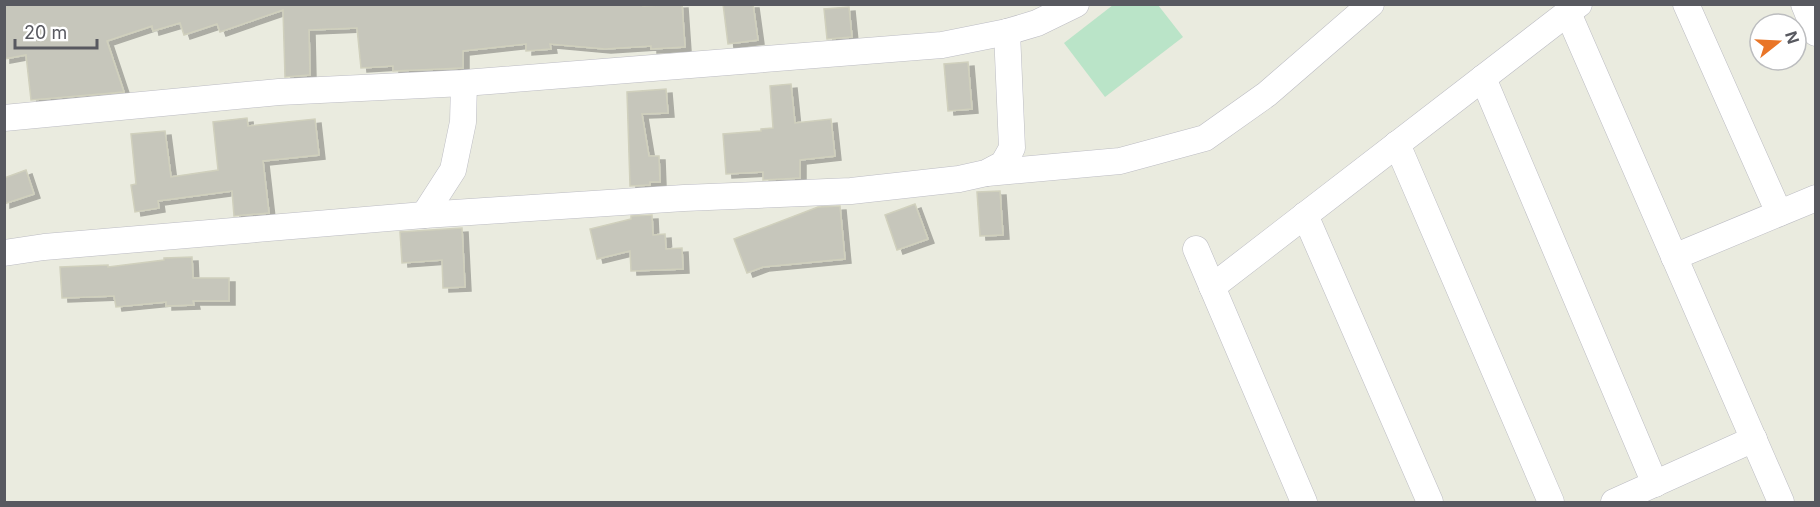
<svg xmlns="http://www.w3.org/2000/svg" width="1820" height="507" viewBox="0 0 1820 507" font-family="Inter,sans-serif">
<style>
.green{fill:#bae4c8}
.building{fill:#c6c6bb;stroke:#d0d0bd;stroke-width:1.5;filter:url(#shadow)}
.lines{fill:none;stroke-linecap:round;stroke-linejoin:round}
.street-casing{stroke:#bcbcc3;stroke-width:27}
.street{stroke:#fff;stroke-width:26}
</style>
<defs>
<filter id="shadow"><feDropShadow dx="6" dy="4" stdDeviation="0" flood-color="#0004"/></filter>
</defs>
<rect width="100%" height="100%" fill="#eaebdf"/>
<polygon class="green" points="1113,5 1158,5 1183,37 1105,97 1064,43"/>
<g class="building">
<polygon points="4,4 643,4 643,6 682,4 685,47 651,49 651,46 605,49 550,44 551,49 526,51 526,44 463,51 463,68 393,71 393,66 361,68 357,28 309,30 310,75 285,77 283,10 220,32 217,24 184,35 180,23 153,31 152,26 107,41 124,92 31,100 26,55 4,59"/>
<polygon points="723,4 753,4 758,40 728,44"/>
<polygon points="849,7 852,37 827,39 824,9"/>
<polygon points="968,62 972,109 948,111 944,64"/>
<polygon points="791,84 795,123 831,119 835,156 800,160 800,178 763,180 763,172 726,174 723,134 761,131 761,129 773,128 770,86"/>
<polygon points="666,89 668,113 642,114 649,156 659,156 660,182 650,182 650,185 630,186 627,92"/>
<polygon points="247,118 248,126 315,119 319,155 263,161 269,213 234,216 232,191 158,201 159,208 135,212 131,185 136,184 131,134 165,131 171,177 218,170 213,122"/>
<polygon points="26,170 34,194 4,204 4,178"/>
<polygon points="1000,191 1003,235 980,236 977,192"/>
<polygon points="915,204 928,239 897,250 885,215"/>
<polygon points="840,206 845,259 763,267 747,273 734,239 818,207"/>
<polygon points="652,215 653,235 665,234 666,249 682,248 683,269 631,271 630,251 597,259 590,229 631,219 631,216"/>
<polygon points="462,228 465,287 443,288 442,260 402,263 400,232"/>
<polygon points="192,257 193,278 229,278 229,301 193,301 194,305 166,306 166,302 116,307 114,296 62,298 60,267 108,265 108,267 164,260 164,258"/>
</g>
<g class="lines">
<defs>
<g id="street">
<polyline points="1686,4 1779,213"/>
<polyline points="1804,4 1816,33"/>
<polyline points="1568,13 1781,502"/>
<polyline points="1483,78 1655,484"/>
<polyline points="4,118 279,92 464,83 942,45 1007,32 1037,23 1076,4"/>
<polyline points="1397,144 1551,502"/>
<polyline points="987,173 1120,161 1205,138 1267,94 1371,4"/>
<polyline points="424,215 453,170 463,122 464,83"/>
<polyline points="1305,215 1430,502"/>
<polyline points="1196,249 1304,502"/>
<polyline points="4,253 44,247 424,215 684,198 851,191 959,179 986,173 1003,164 1012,148 1007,32"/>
<polyline points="1674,257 1816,198"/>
<polyline points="1212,287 1579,4"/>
<polyline points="1614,502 1754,439"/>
</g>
</defs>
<use href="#street" class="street-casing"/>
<use href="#street" class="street"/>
</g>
<rect width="1820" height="507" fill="none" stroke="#585960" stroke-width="12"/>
<g transform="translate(1778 42) rotate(72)"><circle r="28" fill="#ffffff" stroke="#bcbdbf" stroke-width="1.5"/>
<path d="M0-4.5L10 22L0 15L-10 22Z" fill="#e97527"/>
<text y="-9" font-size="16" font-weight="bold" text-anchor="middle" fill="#585960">N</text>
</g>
<path d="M15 39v9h82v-9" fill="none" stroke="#585960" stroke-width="3"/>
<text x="24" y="39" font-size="18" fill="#585960" stroke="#ffffff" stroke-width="4.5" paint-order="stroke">20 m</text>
</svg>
